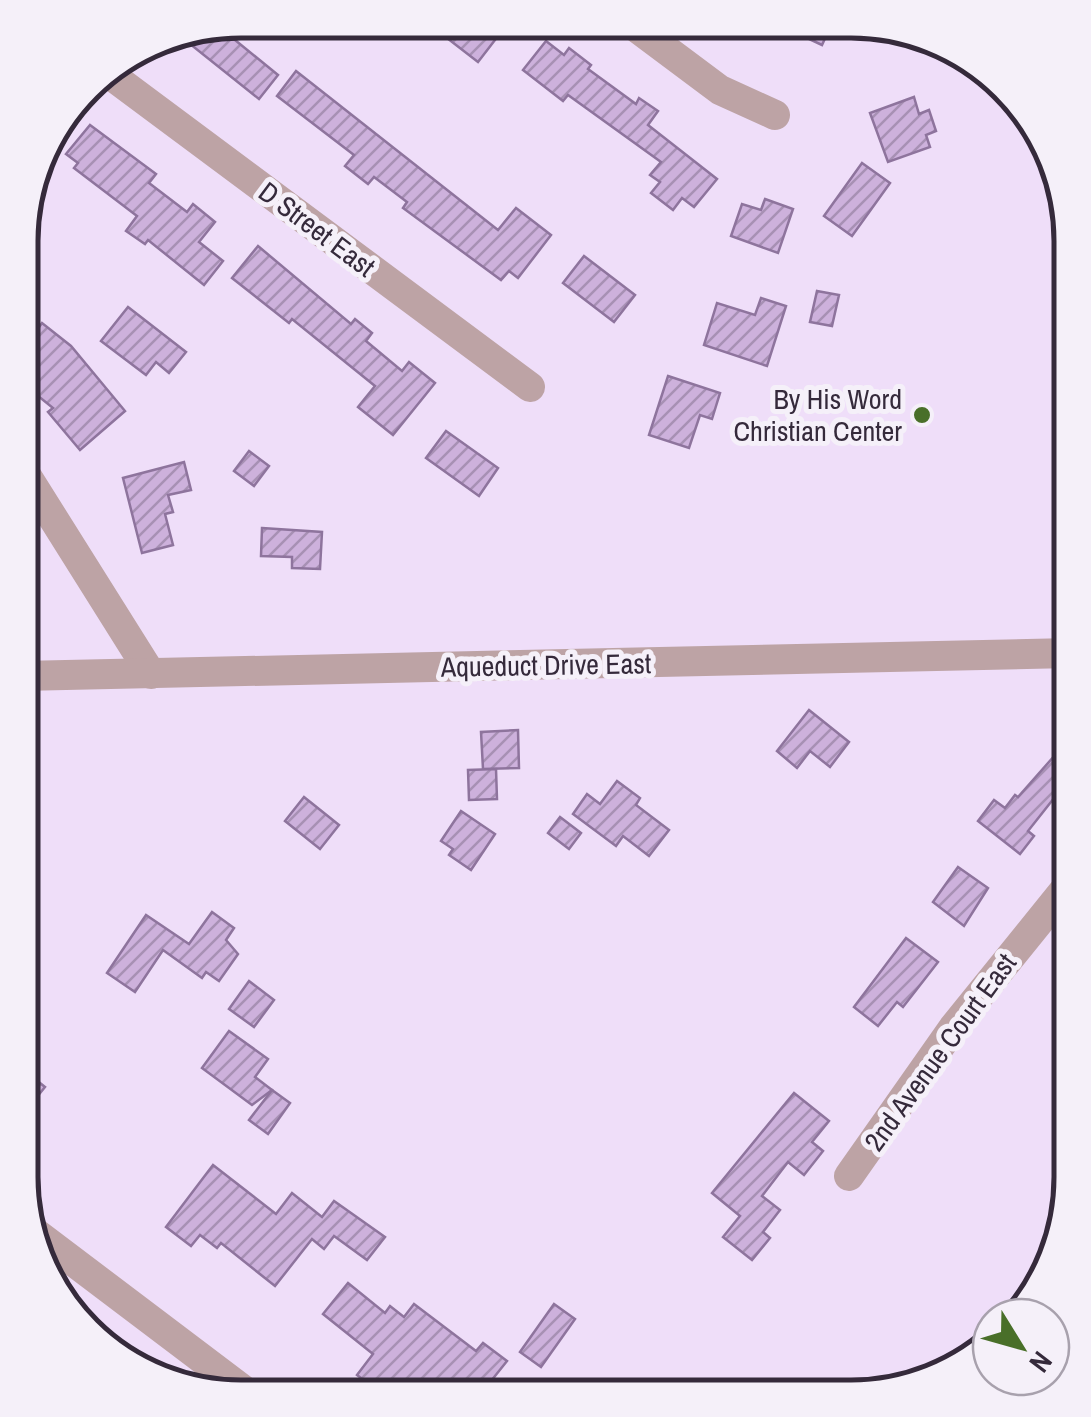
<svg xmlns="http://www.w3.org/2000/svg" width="1091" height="1417" viewBox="0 0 1091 1417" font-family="'Archivo Narrow',sans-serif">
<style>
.building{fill:url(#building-hatch);stroke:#8e749d;stroke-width:2.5}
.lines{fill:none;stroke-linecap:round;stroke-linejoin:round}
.minor{stroke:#bda3a5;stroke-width:30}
.poi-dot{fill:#496f29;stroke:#f5f0f9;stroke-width:4}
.labels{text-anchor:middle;stroke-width:10;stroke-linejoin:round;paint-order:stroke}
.street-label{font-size:28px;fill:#352a3b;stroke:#f5f0f9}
.poi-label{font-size:28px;fill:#352a3b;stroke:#f5f0f9;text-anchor:end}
.rim{fill:none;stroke:#352a3b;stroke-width:5}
</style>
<defs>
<pattern id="building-hatch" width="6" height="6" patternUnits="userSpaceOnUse" patternTransform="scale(2.5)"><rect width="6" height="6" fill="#cdb1dc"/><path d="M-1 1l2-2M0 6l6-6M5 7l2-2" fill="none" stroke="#a790b4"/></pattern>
</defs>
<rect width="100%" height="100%" fill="#efdef9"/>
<g class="building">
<polygon points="775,23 832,23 822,45"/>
<polygon points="505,27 478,62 434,28"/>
<polygon points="224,31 278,75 259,99 175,32"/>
<polygon points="546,41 564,55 569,48 591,65 588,69 636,104 639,98 658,111 648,125 717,179 694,207 682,198 673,210 651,193 660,182 650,175 661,162 568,95 563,101 523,70"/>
<polygon points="296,71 498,230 516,208 551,235 518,278 509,271 501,280 403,208 407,202 374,177 368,184 345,166 354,155 277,96"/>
<polygon points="914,97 919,114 929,110 936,131 926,135 930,147 888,162 870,113"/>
<polygon points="90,125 156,174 149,183 187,212 193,204 215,222 199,242 223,261 204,285 148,240 145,244 126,231 137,216 74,168 78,163 66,154"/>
<polygon points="862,163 890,183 852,236 824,216"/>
<polygon points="765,199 793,209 778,253 731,236 742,204 761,210"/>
<polygon points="258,246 351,324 355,319 372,333 366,341 402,371 409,362 435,383 393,435 358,407 375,386 292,319 289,323 232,278"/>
<polygon points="584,256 635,295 614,322 563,283"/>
<polygon points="817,291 839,295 832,326 810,322"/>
<polygon points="761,298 786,306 767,366 704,345 717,303 755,315"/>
<polygon points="128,307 186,352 169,373 156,362 146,375 101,341"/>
<polygon points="22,319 37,330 42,323 71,346 125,411 80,450 48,412 53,408 22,383"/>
<polygon points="668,376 720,393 712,419 700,415 689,448 649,435"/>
<polygon points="446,431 498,468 479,496 426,458"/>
<polygon points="249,451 269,466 254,486 234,471"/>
<polygon points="184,462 191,490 168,495 173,512 165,514 173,545 142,553 123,478"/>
<polygon points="262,528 322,532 320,569 292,568 292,557 261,556"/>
<polygon points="809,710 849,742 830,767 810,751 797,768 777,751"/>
<polygon points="518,730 519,768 483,769 481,732"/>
<polygon points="1071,737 1071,795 1062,788 1028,831 1034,836 1020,854 978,821 994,800 1005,808 1015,795 1018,797"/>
<polygon points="496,769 497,799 469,800 468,770"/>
<polygon points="617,781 640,798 636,805 669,830 649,856 623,836 616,846 573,814 587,794 600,804"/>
<polygon points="304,797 339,825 320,849 285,821"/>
<polygon points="461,811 495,834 471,870 449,855 453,849 441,841"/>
<polygon points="560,817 581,833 569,849 548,833"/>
<polygon points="958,867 988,888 964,926 933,902"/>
<polygon points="212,912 234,928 226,940 238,954 219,981 206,972 202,978 163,950 135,992 107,973 146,915 189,944"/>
<polygon points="906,938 938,962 903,1007 897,1002 878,1026 854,1007"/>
<polygon points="249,981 274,1000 254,1027 229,1009"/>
<polygon points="229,1031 268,1059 255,1077 272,1090 252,1105 202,1068"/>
<polygon points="20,1067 45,1087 20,1118"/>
<polygon points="272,1090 290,1103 268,1134 249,1120"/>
<polygon points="794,1093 829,1121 812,1142 823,1151 804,1175 788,1162 762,1196 780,1210 763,1232 770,1238 752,1260 723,1237 740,1216 712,1193"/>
<polygon points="213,1165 276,1214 292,1193 322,1217 334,1201 385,1237 367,1260 334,1236 324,1249 312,1239 275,1286 221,1243 217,1248 200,1235 191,1246 166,1227"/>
<polygon points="348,1283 385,1313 390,1306 404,1317 414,1304 476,1351 483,1343 507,1361 479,1396 385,1396 357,1375 373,1354 323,1314"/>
<polygon points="554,1304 575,1319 541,1367 520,1352"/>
</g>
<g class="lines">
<g class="minor">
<polyline points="633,25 720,90 775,115"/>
<polyline points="104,70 530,387"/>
<polyline points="21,467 151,674"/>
<polyline points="21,676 1071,653"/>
<polyline points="849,1176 953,1028 1071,882"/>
<polyline points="33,1231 250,1395"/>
</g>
</g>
<circle class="poi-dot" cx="922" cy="415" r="10"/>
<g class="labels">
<g class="street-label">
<text transform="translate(317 229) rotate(37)" y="10">D Street East</text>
<text transform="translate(546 665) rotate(-1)" y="10">Aqueduct Drive East</text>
<text transform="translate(940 1052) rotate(-54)" y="10">2nd Avenue Court East</text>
</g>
<g class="poi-label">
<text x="902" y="409">By His Word<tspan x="902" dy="32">Christian Center</tspan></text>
</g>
</g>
<path d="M0 0H1091V1417H0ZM241 38H851A203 203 0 0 1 1054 241V1177A203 203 0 0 1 851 1380H241A203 203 0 0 1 38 1177V241A203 203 0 0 1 241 38Z" fill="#f5f0f9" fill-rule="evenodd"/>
<path class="rim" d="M241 38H851A203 203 0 0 1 1054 241V1177A203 203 0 0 1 851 1380H241A203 203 0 0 1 38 1177V241A203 203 0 0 1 241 38Z"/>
<g transform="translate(1021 1347) rotate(127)"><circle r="48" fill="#f5f0f9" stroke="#a8a1ad" stroke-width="2.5"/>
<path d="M0-8L18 38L0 25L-18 38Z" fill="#496f29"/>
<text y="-15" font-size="28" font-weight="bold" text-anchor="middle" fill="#352a3b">N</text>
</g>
</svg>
